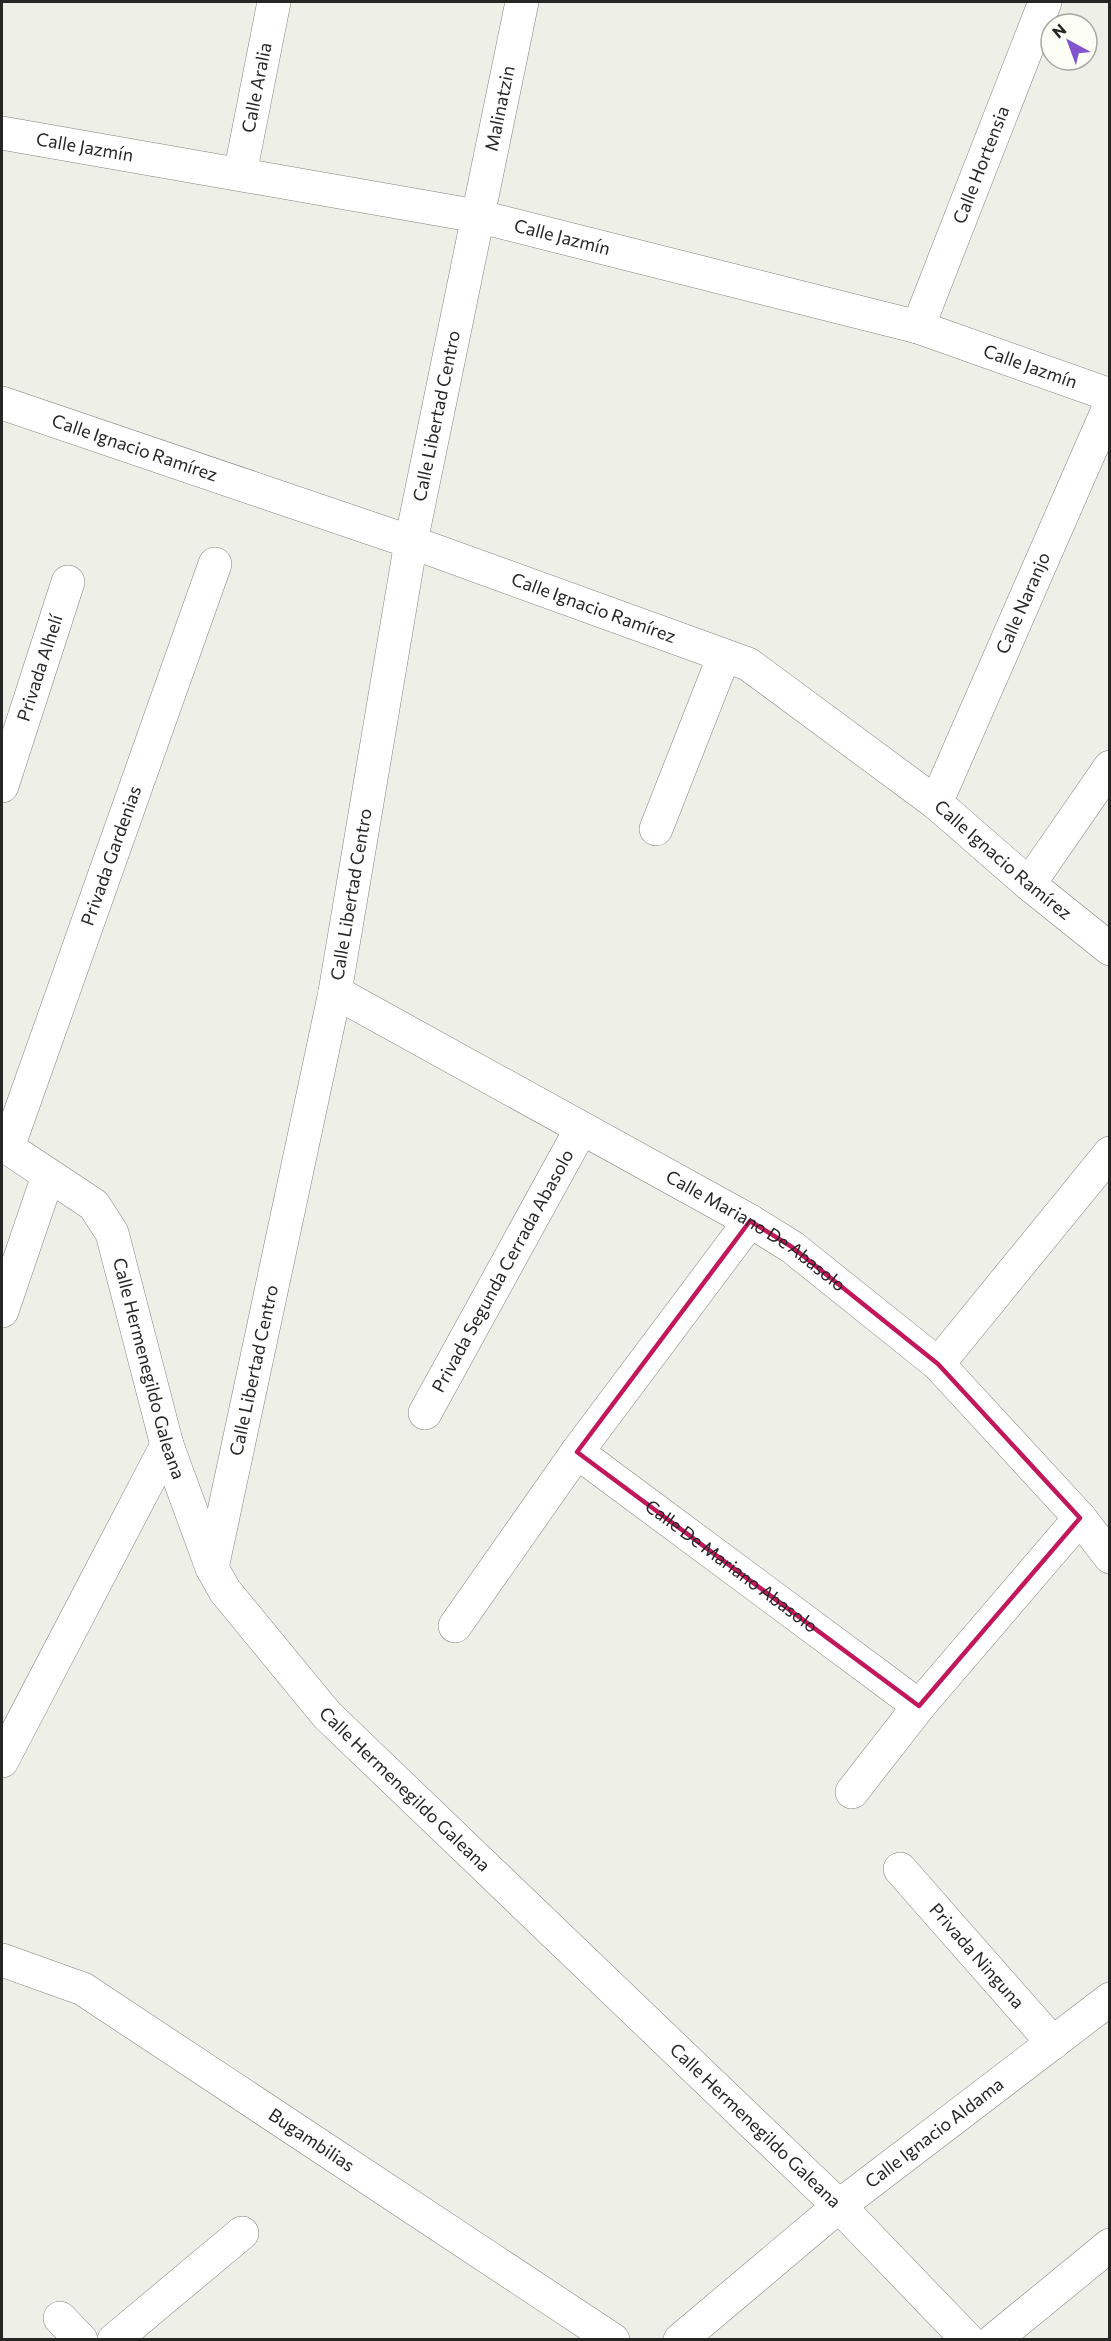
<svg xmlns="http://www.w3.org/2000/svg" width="1111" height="2341" viewBox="0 0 1111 2341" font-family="Commissioner,sans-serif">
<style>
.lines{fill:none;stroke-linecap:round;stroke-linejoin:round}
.street-casing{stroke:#80827b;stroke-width:34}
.secondary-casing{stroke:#80827b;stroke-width:34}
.street{stroke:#fff;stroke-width:33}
.secondary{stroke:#fff;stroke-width:33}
.marked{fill:none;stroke:#c2185b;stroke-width:4.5;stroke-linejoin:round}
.labels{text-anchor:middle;stroke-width:4.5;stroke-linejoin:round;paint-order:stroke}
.street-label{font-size:18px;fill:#262724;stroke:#fcfef5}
</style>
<rect width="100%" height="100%" fill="#eef0e8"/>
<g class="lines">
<defs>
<g id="street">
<path id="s1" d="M2,133L477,216L918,327L1110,395"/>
<path id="s2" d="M240,174L274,2"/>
<path id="s3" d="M918,327L1045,2"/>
<path id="s4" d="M2,403L411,542L748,664L936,803L1029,884L1110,949"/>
<path id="s5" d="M2,786L68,582"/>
<path id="s6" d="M936,803L1110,405"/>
<polyline points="656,829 724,656"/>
<polyline points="1029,884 1110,767"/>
<path id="s7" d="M335,992L750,1221L792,1247L938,1364L1080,1518L1110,1557"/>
<path id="s8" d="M8,1147L215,564"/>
<polyline points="2,1311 48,1176"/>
<polyline points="938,1364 1110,1153"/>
<path id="s9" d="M425,1413L581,1129"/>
<path id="s10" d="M577,1452L919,1706"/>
<path id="s11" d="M212,1568L335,992L411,542L522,2"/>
<polyline points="455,1626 577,1452 750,1221"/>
<polyline points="2,1761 167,1445"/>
<polyline points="852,1792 919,1706 1080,1518"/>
<path id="s12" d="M900,1869L1053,2043"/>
<path id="s13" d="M2,1960L83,1989L613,2340"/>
<polyline points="60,2318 81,2340"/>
<polyline points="114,2340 242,2233"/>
<path id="s14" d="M680,2340L839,2206L1110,1999"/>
<polyline points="994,2340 1110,2245"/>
</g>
<g id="secondary">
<path id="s15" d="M2,1144L94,1205L112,1233L167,1445L212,1568L225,1591L327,1715L839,2206L968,2340"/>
</g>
</defs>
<use href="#street" class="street-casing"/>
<use href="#secondary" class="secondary-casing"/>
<use href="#street" class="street"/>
<use href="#secondary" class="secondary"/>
</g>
<path class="marked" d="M750,1221L792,1247L938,1364L1080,1518L919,1706L577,1452Z"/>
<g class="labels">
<g class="street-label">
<text dy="6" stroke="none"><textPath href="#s2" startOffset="88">Calle Aralia</textPath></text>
<text dy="6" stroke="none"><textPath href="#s11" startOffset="1488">Malinatzin</textPath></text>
<text dy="6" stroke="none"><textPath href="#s1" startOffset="84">Calle Jazmín</textPath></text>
<text dy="6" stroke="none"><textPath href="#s3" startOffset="174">Calle Hortensia</textPath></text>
<text dy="6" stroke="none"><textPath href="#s1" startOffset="570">Calle Jazmín</textPath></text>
<text dy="6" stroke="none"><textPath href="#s1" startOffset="1056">Calle Jazmín</textPath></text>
<text dy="6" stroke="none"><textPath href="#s11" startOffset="1174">Calle Libertad Centro</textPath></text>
<text dy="6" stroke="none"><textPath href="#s4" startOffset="140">Calle Ignacio Ramírez</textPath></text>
<text dy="6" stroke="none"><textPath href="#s6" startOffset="218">Calle Naranjo</textPath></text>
<text dy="6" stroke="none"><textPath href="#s4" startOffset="626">Calle Ignacio Ramírez</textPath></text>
<text dy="6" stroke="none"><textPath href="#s5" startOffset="124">Privada Alhelí</textPath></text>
<text dy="6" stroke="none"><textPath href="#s8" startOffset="309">Privada Gardenias</textPath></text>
<text dy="6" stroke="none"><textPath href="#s4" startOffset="1112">Calle Ignacio Ramírez</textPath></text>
<text dy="6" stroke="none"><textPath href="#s11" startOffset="688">Calle Libertad Centro</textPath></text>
<text dy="6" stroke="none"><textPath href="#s7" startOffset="484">Calle Mariano De Abasolo</textPath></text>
<text dy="6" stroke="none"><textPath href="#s9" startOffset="162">Privada Segunda Cerrada Abasolo</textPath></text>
<text dy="6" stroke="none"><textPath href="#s15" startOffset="284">Calle Hermenegildo Galeana</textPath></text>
<text dy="6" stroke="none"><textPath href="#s11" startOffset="202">Calle Libertad Centro</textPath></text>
<text dy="6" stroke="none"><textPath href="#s10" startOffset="192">Calle De Mariano Abasolo</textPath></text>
<text dy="6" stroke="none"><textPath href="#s15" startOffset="788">Calle Hermenegildo Galeana</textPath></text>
<text dy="6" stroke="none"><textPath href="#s12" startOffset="116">Privada Ninguna</textPath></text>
<text dy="6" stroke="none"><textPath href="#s15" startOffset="1274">Calle Hermenegildo Galeana</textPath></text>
<text dy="6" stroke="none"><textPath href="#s14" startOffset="328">Calle Ignacio Aldama</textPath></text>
<text dy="6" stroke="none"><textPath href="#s13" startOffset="360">Bugambilias</textPath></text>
</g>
</g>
<rect width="1111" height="2341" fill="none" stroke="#262724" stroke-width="6"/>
<g transform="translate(1069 42) rotate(319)"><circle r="28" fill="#fcfef5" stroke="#a6a8a1" stroke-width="1.5"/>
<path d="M0-4.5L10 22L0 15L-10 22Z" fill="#8253cc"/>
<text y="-9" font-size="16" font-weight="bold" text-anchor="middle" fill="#262724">N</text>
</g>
</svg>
